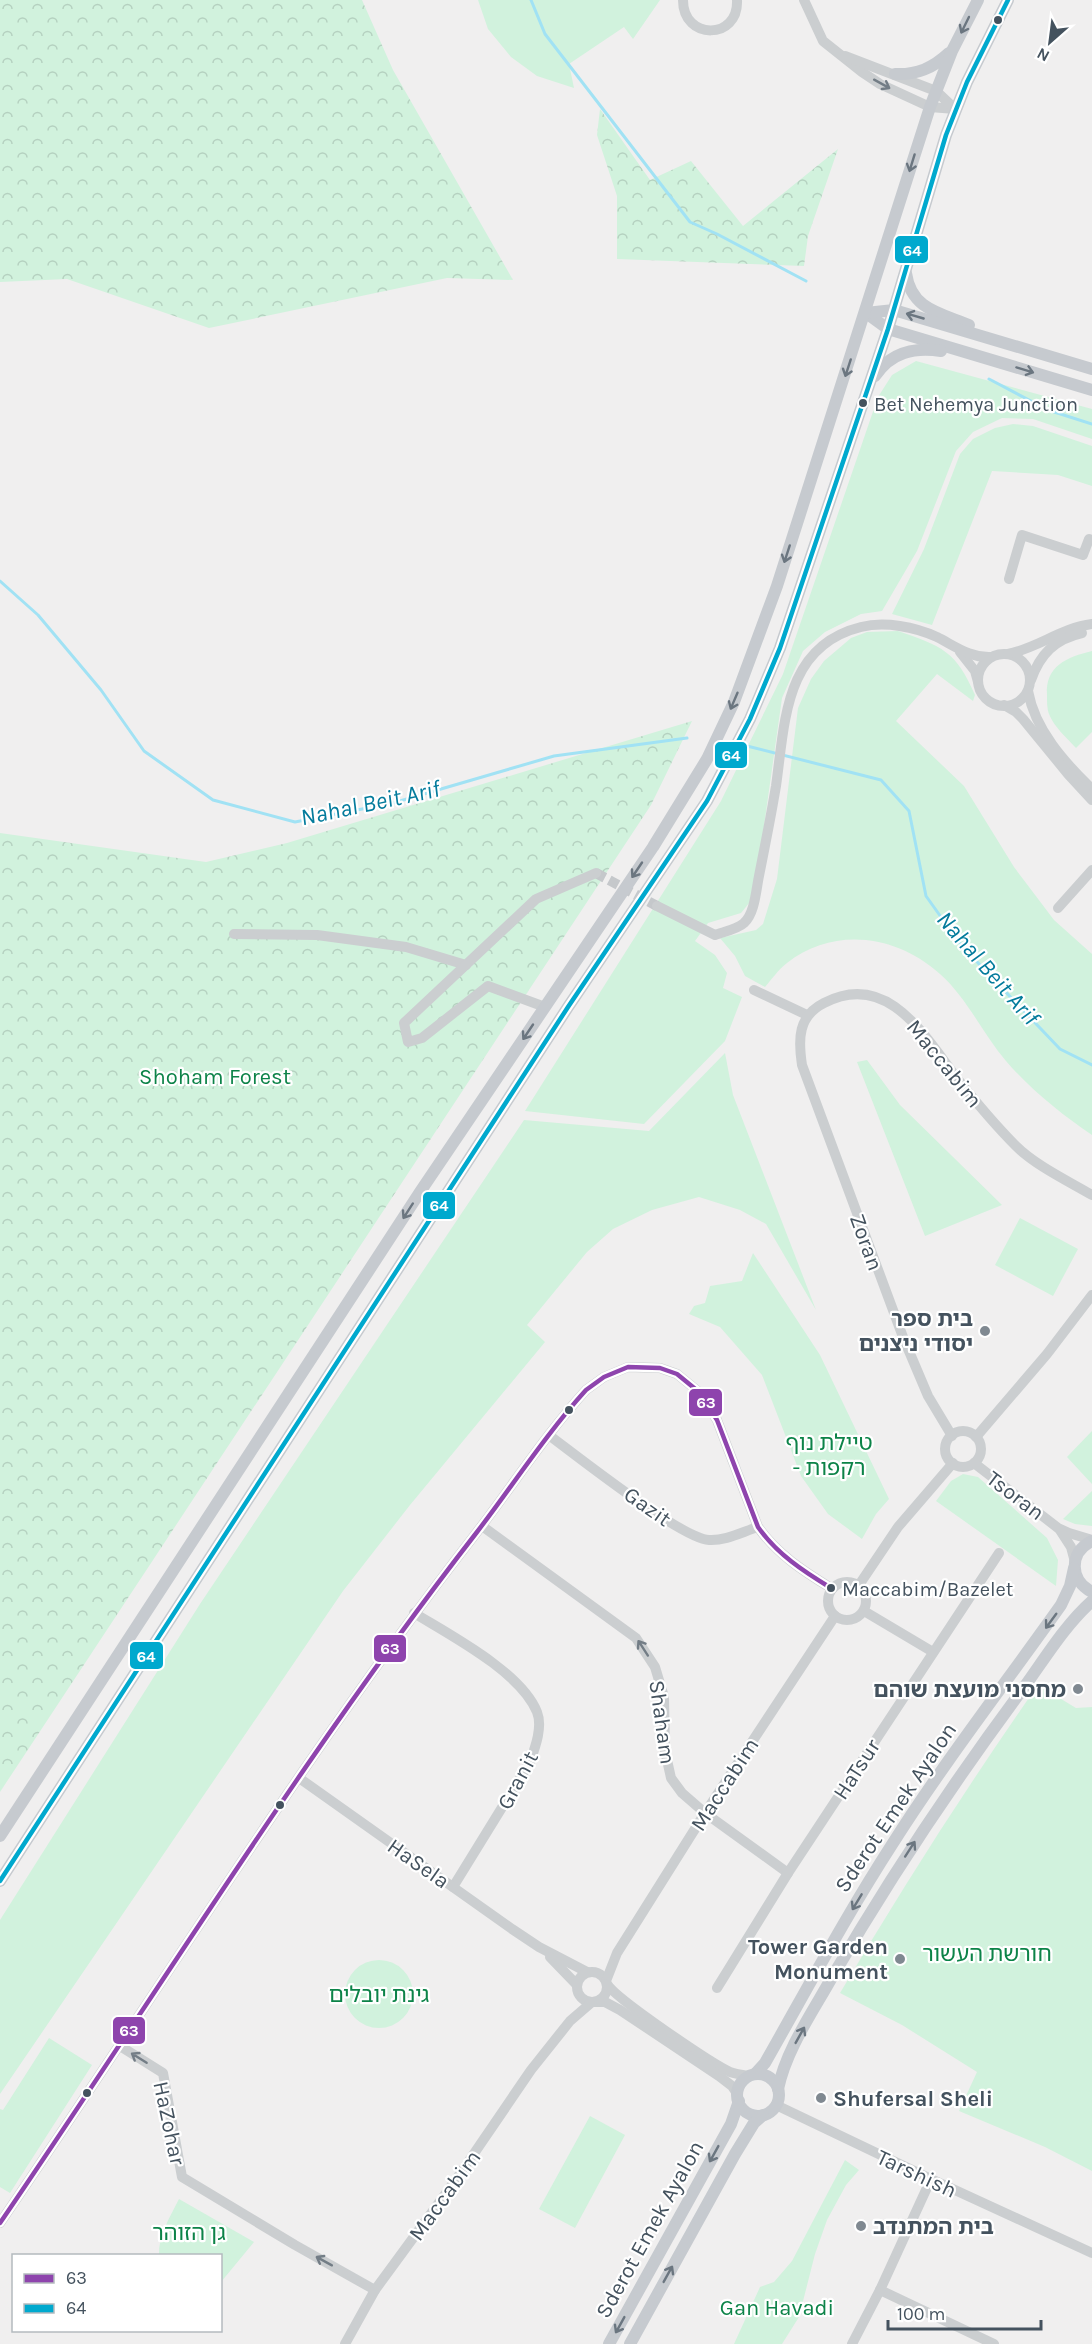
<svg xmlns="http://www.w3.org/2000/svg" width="1092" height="2344" viewBox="0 0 1092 2344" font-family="Karla,'Noto Sans Hebrew',sans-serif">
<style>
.green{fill:#d1f2dd}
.forest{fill:url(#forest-crowns)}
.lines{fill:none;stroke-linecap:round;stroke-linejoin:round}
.stream{stroke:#a1e2f4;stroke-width:3}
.minor-tunnel{stroke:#c5c8cb;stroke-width:10;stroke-dasharray:10 5;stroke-linecap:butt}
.minor{stroke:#cbced0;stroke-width:10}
.major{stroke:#c6cacf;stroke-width:12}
.bus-1-casing{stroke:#fff;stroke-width:9}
.bus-2-casing{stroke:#fff;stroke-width:9}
.bus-1{stroke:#8e44ad;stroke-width:4.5}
.bus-2{stroke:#00a9ce;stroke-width:4.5}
.oneway{stroke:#6b7680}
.oneway2{stroke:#737d86}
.bus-dot{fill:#44525e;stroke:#fff;stroke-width:2}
.poi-dot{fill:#808991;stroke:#fff;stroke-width:2}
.labels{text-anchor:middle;stroke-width:4.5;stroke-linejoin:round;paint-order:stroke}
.bus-label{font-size:20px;fill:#44525e;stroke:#fff;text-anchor:start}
.street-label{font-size:22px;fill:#44525e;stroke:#fff}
.park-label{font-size:22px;fill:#0c8348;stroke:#fff}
.poi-label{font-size:22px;font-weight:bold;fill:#44525e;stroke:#fff;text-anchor:end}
.water-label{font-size:24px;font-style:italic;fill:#037b9c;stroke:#fff}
.line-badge{stroke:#fff;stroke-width:2}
.badge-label{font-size:16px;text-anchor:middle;font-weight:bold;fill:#fff}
</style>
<defs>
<pattern id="forest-crowns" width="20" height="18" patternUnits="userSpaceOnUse" patternTransform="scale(1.5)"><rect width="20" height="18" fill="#d1f2dd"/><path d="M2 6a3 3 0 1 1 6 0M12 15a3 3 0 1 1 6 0" fill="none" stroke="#b5d1c0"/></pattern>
</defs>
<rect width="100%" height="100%" fill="#f0efef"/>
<g class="green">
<polygon points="478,0 660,0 633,39 624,27 569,64 574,88 537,76 511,57 488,29"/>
<polygon points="916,361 1092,409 1092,439 1033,419 1002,418 973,432 956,451 917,551 882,611 861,614 825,632 803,651 782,698 754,897 741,913 708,923 695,941 715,955 727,973 723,988 742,997 725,1041 644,1124 525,1111 721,801 783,674 878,397 892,375"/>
<polygon points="1013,424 1033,426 1092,446 1092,486 1058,475 992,471 932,625 892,614 924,549 960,454 973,439 995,428"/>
<path d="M898,631C942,646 956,651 975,695L973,701L937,674L896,721L964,786L1014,867L1054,920L1092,954V1135C1062,1115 1030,1089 1006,1061C983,1034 967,998 940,974C897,935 834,926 787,963C778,970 772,979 765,987L745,976L735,956L720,938L756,930L763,924L777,879L798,708L811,679L824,661L851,638L867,632Z"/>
<path d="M1092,651V732L1076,748C1067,738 1054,727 1049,714C1047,709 1047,701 1047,695C1045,666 1067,657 1092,651Z"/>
<polygon points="725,1053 733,1095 816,1310 766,1224 740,1210 699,1197 652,1210 613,1229 587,1252 527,1325 545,1342 410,1505 343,1591 0,2094 0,1920 200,1604 524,1120 649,1131"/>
<polygon points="867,1060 900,1105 1002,1205 925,1236 857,1062"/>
<polygon points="1020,1218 1078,1249 1053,1296 995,1265"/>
<polygon points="753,1253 820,1355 889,1499 876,1514 862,1539 828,1514 801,1476 762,1375 720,1327 689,1314 694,1306 705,1303 710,1286 742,1281"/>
<polygon points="1092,1431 1092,1484 1067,1457"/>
<polygon points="963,1474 978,1477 1047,1538 1058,1560 1056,1586 936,1501 951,1481"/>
<polygon points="1092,1491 1092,1526 1075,1524 1063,1519"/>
<path d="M1038,1685L1076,1708L1092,1707V2171L1045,2147L959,2111L977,2072L902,2025L840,1993C902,1888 968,1785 1038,1685Z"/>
<circle cx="379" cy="1994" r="34"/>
<polygon points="49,2038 92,2065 10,2193 0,2187 0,2109 3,2110"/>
<polygon points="590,2116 625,2135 575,2228 539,2209"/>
<polygon points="845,2160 859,2170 846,2185 827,2220 815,2254 799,2317 782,2344 734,2344 760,2287 774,2282 792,2261"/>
<path d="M179,2199L254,2242L221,2282L220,2256L159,2255C158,2236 170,2217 179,2199Z"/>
</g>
<g class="forest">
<polygon points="0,0 362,0 393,70 513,280 447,278 209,328 67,279 0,282"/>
<polygon points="600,109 650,180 691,161 743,226 838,149 808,236 804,266 617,259 617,196 597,135"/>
<polygon points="692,721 651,805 0,1792 0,833 206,862 287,843"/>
</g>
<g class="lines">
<g class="stream">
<polyline points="531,0 545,34 690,222 717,234 806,281"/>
<polyline points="989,379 1048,410 1092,424"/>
<polyline points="0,581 38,615 101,690 144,751 213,800 295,822 393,803 554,756 687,738"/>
<polyline points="747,746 881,780 909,811 926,896 961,945 1060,1049 1092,1065"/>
</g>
<polyline class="minor-tunnel" points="596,873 657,906"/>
<g class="minor">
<path d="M683,0C683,41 739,40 737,0"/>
<polyline points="804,0 823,41 862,72 880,84 930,107 955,109"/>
<polyline points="845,56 936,91 955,109"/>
<polyline points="1009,579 1022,535 1083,555 1089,539 1092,540"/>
<polyline points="960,652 975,671 978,682"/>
<circle cx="1004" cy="680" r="26"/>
<path d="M1008,654C1038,648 1061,628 1092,624"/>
<path d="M1031,680C1040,654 1055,639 1082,633"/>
<path d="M1028,691C1035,730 1064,762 1092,789"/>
<polyline points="1004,705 1016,712 1023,719 1068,774 1092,800"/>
<path d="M657,906L715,935C723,932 738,929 744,923C755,913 756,890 759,876C765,846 771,816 776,786C785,723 784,646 861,627C885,621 915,627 937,637C955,646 970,658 991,657"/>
<polyline points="1058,908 1092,870"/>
<polyline points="234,934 317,935 406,947 466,965"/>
<polyline points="754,990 807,1015"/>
<polyline points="545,1007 488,986 422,1038 408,1042 404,1023 536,899 596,873"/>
<circle cx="963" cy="1449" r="18"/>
<path d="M550,1436C577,1456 682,1539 709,1540C725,1541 742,1532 758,1527"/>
<path d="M952,1436L928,1396L903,1337L802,1065C798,1039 798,1016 824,1003C887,970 924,1035 956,1077C975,1101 994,1124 1016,1146C1035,1165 1068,1181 1092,1195"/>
<polyline points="976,1437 1047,1354 1092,1295"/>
<polyline points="974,1463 1058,1528 1069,1533 1092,1540"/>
<polyline points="482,1526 636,1638 655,1667 664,1697 665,1751 671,1778 682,1793 705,1813 788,1873"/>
<polyline points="1060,1530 1071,1547 1075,1562"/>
<circle cx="847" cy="1601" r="19"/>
<polyline points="859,1585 898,1527 953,1463"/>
<polyline points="864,1611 933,1652"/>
<path d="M414,1613C450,1635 521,1672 537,1712C543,1727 535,1748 530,1762L453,1887"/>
<polyline points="299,1778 512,1929 539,1947 587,1972"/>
<polyline points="550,1957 577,1985"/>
<circle cx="592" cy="1987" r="15"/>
<polyline points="606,1981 617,1953 705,1813 835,1616"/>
<path d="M607,1984C616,1999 711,2063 730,2072C736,2074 742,2075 748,2076"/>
<polyline points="717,1988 788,1873 999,1553"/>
<polyline points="595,2002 605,2002 620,2010 719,2076 732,2086 738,2095"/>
<polyline points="120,2046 163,2073 182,2177 295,2245 375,2290"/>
<polyline points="776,2105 931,2179 1092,2253"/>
<path d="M0,2223C158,1992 305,1753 477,1532C513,1485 546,1434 586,1390L604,1377L628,1367L660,1368L677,1374L699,1392L717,1420L758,1527C777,1554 803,1571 831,1588"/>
<polyline points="880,2290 994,2344"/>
<polyline points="345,2344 375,2290 460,2174 531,2070 570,2021 592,2002"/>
<polyline points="852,2344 880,2290 931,2179"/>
</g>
<g class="major">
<path d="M895,74C917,75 933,68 949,53"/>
<path d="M906,273C911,309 939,313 969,325"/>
<polyline points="866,313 888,329 1092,390"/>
<polyline points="866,313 894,310 1092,369"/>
<path d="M875,376C891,352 914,347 941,351"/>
<path d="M1092,1541C1069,1552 1069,1580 1092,1592"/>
<polyline points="0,1836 420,1192 653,847 707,759 734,702 777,586 930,107 952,51 978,0"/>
<polyline points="0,1881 568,1007 707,801 750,719 780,648 888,329 946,135 967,82 1008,0"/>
<path d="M755,2074L765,2063C807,1989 847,1914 893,1843C945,1761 1005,1684 1061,1605L1070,1586L1074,1568"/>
<circle cx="758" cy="2095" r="21"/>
<path d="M778,2089C786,2050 812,2013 831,1979C889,1879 953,1783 1022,1690C1044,1660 1064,1626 1092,1601"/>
<polyline points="609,2344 731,2124 739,2101"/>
<polyline points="630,2344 735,2154 754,2123 763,2115"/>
</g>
<defs>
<path id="bus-1" d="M0,2223C158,1992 305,1753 477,1532C513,1485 546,1434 586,1390L604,1377L628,1367L660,1368L677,1374L699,1392L717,1420L758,1527C777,1554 803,1571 831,1588"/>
<polyline id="bus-2" points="0,1881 568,1007 707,801 750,719 780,648 888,329 946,135 967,82 1008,0"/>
</defs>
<use href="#bus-1" class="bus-1-casing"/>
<use href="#bus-2" class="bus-2-casing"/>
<use href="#bus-1" class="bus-1"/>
<use href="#bus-2" class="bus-2"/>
</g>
<defs><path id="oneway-shaft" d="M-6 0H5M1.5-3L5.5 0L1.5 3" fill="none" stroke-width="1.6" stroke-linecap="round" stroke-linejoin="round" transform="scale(1.5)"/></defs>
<g class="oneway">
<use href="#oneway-shaft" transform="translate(965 25) rotate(116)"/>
<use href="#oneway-shaft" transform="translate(912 163) rotate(107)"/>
<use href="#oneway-shaft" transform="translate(915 316) rotate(-164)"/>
<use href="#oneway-shaft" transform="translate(848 368) rotate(108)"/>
<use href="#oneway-shaft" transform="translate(1025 370) rotate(17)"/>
<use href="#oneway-shaft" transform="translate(787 554) rotate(108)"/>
<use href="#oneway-shaft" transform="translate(734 701) rotate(113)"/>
<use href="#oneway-shaft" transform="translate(637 870) rotate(124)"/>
<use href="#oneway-shaft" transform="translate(528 1032) rotate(124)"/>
<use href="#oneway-shaft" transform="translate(408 1211) rotate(123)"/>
<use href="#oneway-shaft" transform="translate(1051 1621) rotate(126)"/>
<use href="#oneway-shaft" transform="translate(910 1849) rotate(-57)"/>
<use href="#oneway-shaft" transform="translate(857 1902) rotate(121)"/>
<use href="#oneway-shaft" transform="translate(800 2035) rotate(-61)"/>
<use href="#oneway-shaft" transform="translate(714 2154) rotate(119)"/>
<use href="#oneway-shaft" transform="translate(668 2274) rotate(-61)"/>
<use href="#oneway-shaft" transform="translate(620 2325) rotate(119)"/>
</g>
<g class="oneway2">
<use href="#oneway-shaft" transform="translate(882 84) rotate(29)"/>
<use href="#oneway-shaft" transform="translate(643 1648) rotate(-123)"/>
<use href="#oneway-shaft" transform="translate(139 2058) rotate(-148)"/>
<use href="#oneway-shaft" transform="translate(324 2261) rotate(-151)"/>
</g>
<g class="bus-dot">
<circle cx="998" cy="20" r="5"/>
<circle cx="863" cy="403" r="5"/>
<circle cx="569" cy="1410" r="5"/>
<circle cx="831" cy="1588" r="5"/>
<circle cx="280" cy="1805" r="5"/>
<circle cx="87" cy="2093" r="5"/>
</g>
<g class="poi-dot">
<circle cx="985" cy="1331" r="6"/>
<circle cx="1078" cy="1689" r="6"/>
<circle cx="900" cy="1959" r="6"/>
<circle cx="821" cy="2098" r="6"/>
<circle cx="861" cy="2226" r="6"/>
</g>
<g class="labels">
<g class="bus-label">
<text x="874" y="411">Bet Nehemya Junction</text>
<text x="842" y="1596">Maccabim/Bazelet</text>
</g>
<g class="street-label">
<text transform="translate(945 1063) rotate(51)" y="8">Maccabim</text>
<text transform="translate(867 1242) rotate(70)" y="8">Zoran</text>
<text transform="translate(1016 1495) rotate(37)" y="8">Tsoran</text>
<text transform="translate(648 1506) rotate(35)" y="8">Gazit</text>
<text transform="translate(663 1722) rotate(82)" y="8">Shaham</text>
<text transform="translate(856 1769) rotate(-57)" y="8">HaTsur</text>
<text transform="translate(517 1780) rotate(-62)" y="8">Granit</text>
<text transform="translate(724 1784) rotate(-57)" y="8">Maccabim</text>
<text transform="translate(895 1807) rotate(-56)" y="8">Sderot Emek Ayalon</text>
<text transform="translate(419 1863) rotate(35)" y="8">HaSela</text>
<text transform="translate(170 2123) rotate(78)" y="8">HaZohar</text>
<text transform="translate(917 2173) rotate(25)" y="8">Tarshish</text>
<text transform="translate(444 2195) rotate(-54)" y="8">Maccabim</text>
<text transform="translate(649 2229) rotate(-61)" y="8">Sderot Emek Ayalon</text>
</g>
<g class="park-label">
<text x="215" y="1084">Shoham Forest</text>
<text x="829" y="1450">טיילת נוף<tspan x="829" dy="25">- רקפות</tspan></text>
<text x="987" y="1961">חורשת העשור</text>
<text x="379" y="2002">גינת יובלים</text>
<text x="189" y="2240">גן הזוהר</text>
<text x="777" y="2315">Gan Havadi</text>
</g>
<g class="poi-label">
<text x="973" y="1326">בית ספר<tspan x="973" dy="25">יסודי ניצנים</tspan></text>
<text x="1066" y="1697">מחסני מועצת שוהם</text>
<text x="888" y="1954">Tower Garden<tspan x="888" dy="25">Monument</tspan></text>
<text x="833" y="2106" text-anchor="start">Shufersal Sheli</text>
<text x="873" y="2234" text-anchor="start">בית המתנדב</text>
</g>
<g class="water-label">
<text transform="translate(370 803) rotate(-12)" y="8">Nahal Beit Arif</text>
<text transform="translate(988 968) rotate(49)" y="8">Nahal Beit Arif</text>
</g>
</g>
<g class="line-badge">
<rect x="894" y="235" width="35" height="29" rx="6" fill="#00a9ce"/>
<rect x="714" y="741" width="34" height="28" rx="6" fill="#00a9ce"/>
<rect x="422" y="1191" width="34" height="29" rx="6" fill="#00a9ce"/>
<rect x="688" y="1388" width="35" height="29" rx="6" fill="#8e44ad"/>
<rect x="373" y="1634" width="34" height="29" rx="6" fill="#8e44ad"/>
<rect x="129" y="1641" width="35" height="29" rx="6" fill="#00a9ce"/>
<rect x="112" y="2016" width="34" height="29" rx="6" fill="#8e44ad"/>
</g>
<g class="badge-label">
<text x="912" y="256">64</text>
<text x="731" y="761">64</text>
<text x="439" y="1211">64</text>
<text x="706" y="1408">63</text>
<text x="390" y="1654">63</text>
<text x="146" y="1662">64</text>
<text x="129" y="2036">63</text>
</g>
<rect x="12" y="2254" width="210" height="78" fill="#ffffff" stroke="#b4babf" stroke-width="1.5"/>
<rect x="24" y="2274" width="30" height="9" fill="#8e44ad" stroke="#b4babf" stroke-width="1.5"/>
<text x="66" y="2284" font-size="18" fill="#44525e">63</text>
<rect x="24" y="2304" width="30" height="9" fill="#00a9ce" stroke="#b4babf" stroke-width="1.5"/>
<text x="66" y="2314" font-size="18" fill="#44525e">64</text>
<g transform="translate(1050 42) rotate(208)" stroke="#ffffff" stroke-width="4.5" paint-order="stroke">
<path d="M0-4.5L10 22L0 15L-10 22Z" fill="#44525e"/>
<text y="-9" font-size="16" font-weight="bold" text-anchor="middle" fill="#44525e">N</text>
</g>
<path d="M888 2320v9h153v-9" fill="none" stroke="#44525e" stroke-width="3"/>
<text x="897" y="2320" font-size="18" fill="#44525e" stroke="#ffffff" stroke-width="4.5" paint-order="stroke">100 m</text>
</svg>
